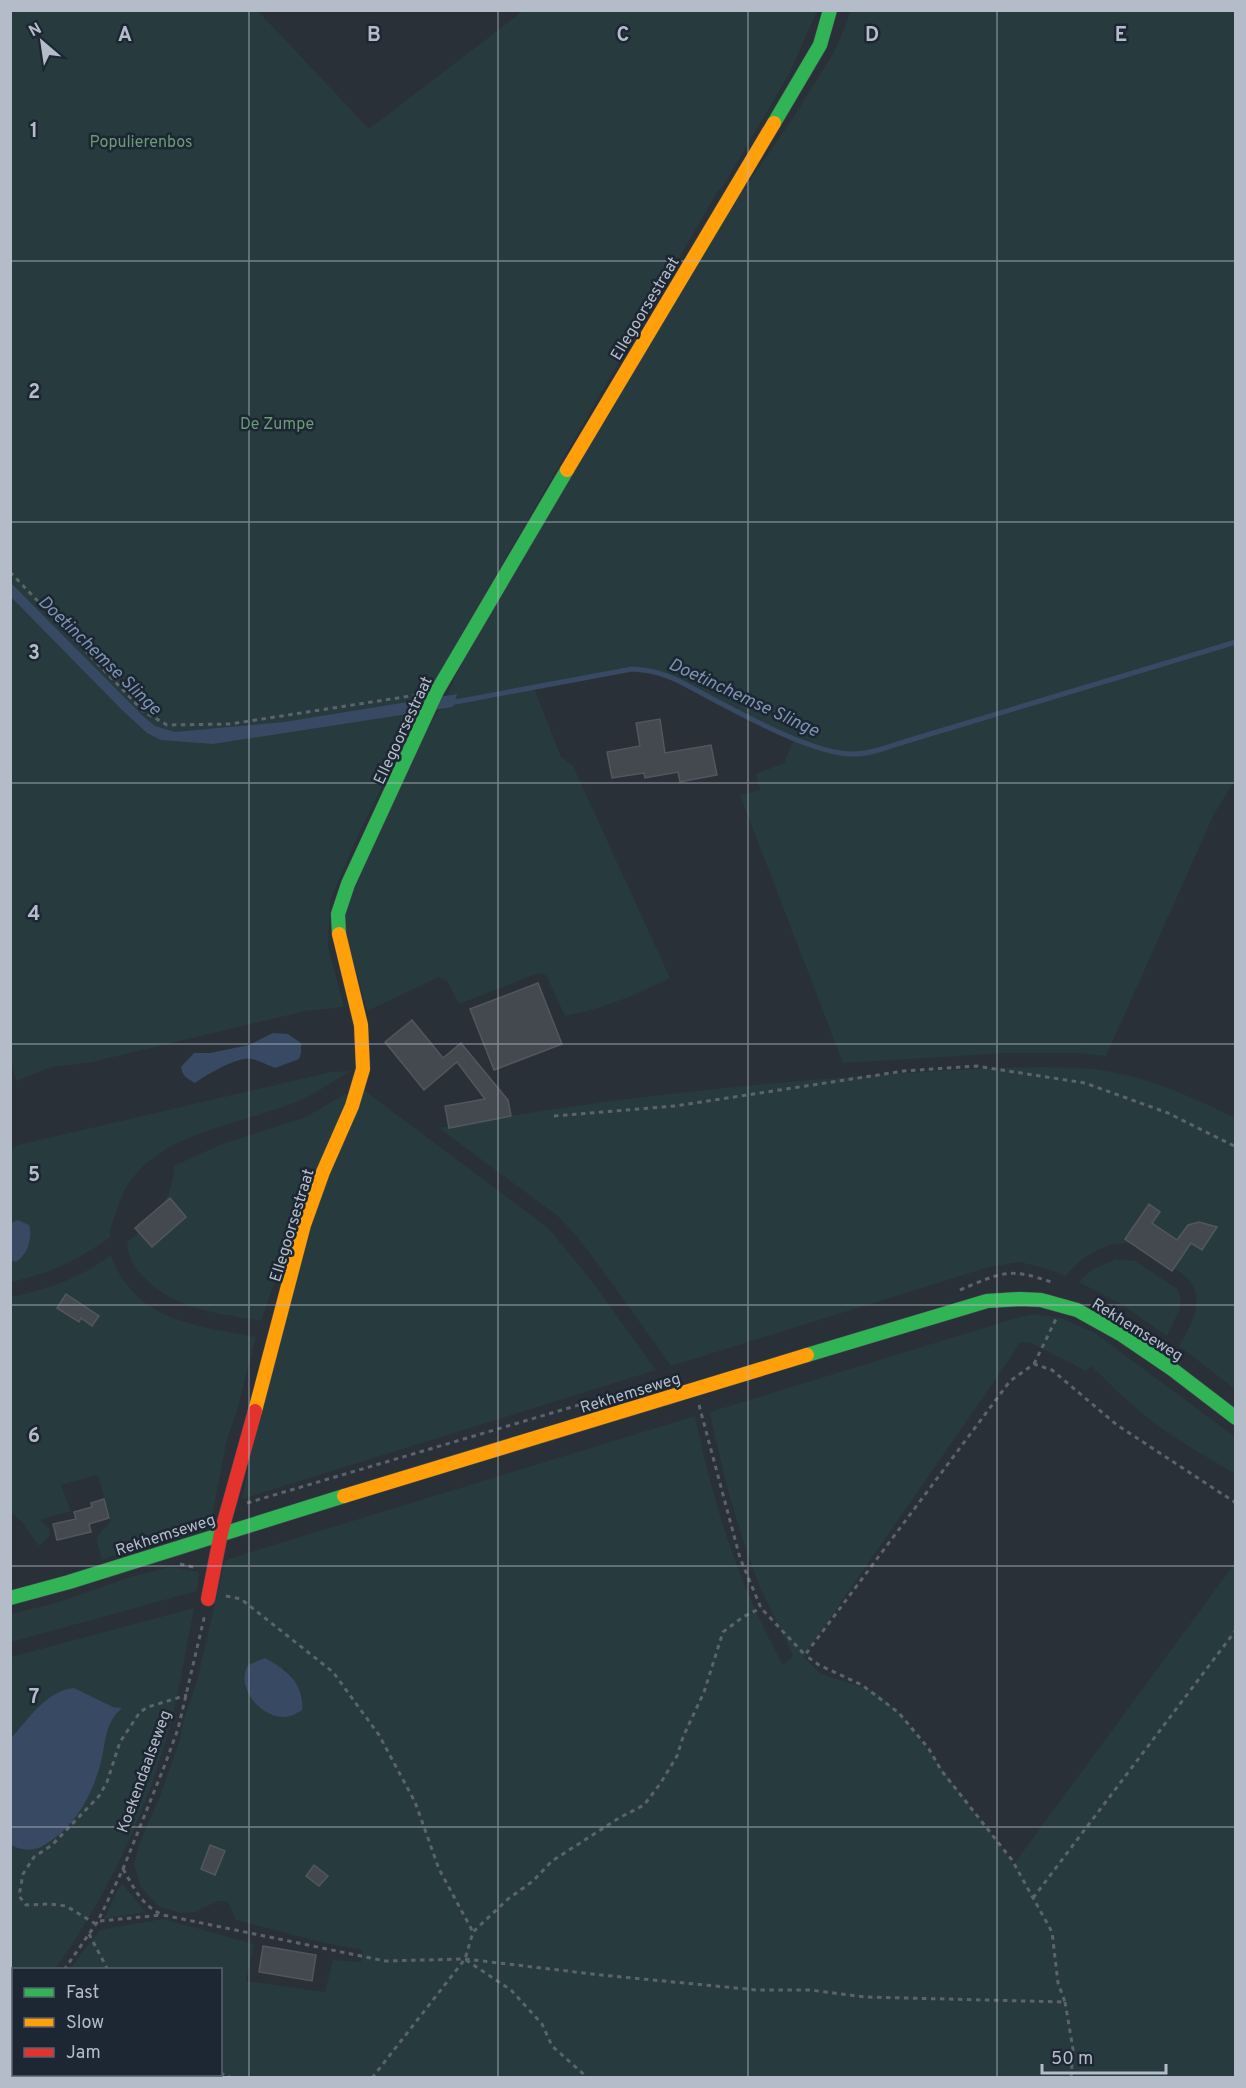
<svg xmlns="http://www.w3.org/2000/svg" width="1246" height="2088" viewBox="0 0 1246 2088" font-family="Overpass,sans-serif">
<style>
.green{fill:#273a3e;fill-rule:evenodd}
.water{fill:#384963}
.lines{fill:none;stroke-linecap:round;stroke-linejoin:round}
.stream{stroke:#384963;stroke-width:5}
.building{fill:#444950;stroke:#52575f;stroke-width:1.5}
.fast-casing{stroke:#484c53;stroke-width:15}
.slow-casing{stroke:#484c53;stroke-width:15}
.jam-casing{stroke:#484c53;stroke-width:15}
.path{stroke:#5d636a;stroke-width:3;stroke-dasharray:4.5 4.5;stroke-linecap:butt}
.fast{stroke:#30b455;stroke-width:14}
.slow{stroke:#ff9f0a;stroke-width:14}
.jam{stroke:#e5322d;stroke-width:14}
.grid{fill:none;stroke:#b4bcc9;stroke-width:1.5;stroke-opacity:0.55}
.labels{text-anchor:middle;stroke-width:5;stroke-linejoin:round;paint-order:stroke}
.park-label{font-size:16px;fill:#6b9a76;stroke:#1d2633}
.street-label{font-size:16px;fill:#b4bcc9;stroke:#1d2633}
.water-label{font-size:18px;font-style:italic;fill:#7c92b1;stroke:#1d2633}
.grid-label{font-size:20px;text-anchor:middle;font-weight:bold;fill:#b4bcc9;stroke:#1d2633;stroke-width:5;stroke-linejoin:round;paint-order:stroke}
</style>
<rect width="100%" height="100%" fill="#2a3038"/>
<g class="green">
<polygon points="10,11 258,11 369,129 523,11 817,11 790,72 721,190 719,189 416,713 418,713 359,833 330,901 328,947 344,1007 305,1011 92,1062 52,1067 16,1081 10,1056"/>
<path d="M851,11H1235V780L1213,816L1106,1056L1076,1053H1009L843,1063L740,795L760,790L756,774L784,763L794,739L677,680C662,673 650,670 632,669L534,688L561,757L573,766L670,978C635,995 603,1009 565,1016L546,975L538,973L459,1004L447,981L439,977L367,1011L346,933V907L420,742L439,710L453,707L456,694L447,695L462,663L499,599L728,212L793,118L831,57L838,44Z"/>
<path d="M1043,1067C1062,1068 1081,1067 1099,1070C1148,1077 1191,1096 1235,1118V1389L1179,1346C1187,1332 1200,1311 1196,1294C1192,1279 1180,1272 1169,1264C1160,1259 1151,1251 1141,1247C1113,1235 1083,1255 1065,1276L1051,1270L1020,1262L989,1267L671,1366L603,1271L579,1239L559,1217L439,1128C576,1103 713,1087 851,1077C915,1072 979,1068 1043,1067Z"/>
<path d="M350,1071C333,1081 316,1094 298,1101C236,1128 144,1131 118,1206C115,1216 110,1226 110,1237C79,1260 48,1274 11,1282L10,1260L15,1262L23,1256L30,1238L12,1222L11,1223V1149L18,1145L331,1072Z"/>
<polygon points="365,1091 548,1228 591,1280 656,1370 242,1499 252,1448 324,1181"/>
<path d="M347,1093L343,1111L295,1223L261,1321C218,1313 173,1310 142,1275C133,1266 128,1256 127,1242C153,1222 173,1201 174,1166L222,1144L306,1117Z"/>
<path d="M111,1255C134,1321 197,1326 256,1337L236,1414L227,1439L211,1522L102,1560L96,1538L111,1521L98,1475L63,1484L61,1486L71,1511L40,1520L50,1529L49,1536L39,1546L22,1522L11,1512L10,1297C47,1290 81,1278 111,1255Z"/>
<polygon points="1116,1259 1135,1261 1177,1289 1181,1298 1179,1311 1167,1336 1121,1304 1079,1282 1092,1270"/>
<path d="M1034,1314L1061,1318L1095,1333L1235,1437V1474C1199,1452 1159,1431 1128,1401C1115,1390 1104,1377 1091,1366L1086,1371L1031,1343L1020,1342L1011,1357L803,1657L821,1674L876,1692L900,1713L1014,1864L1235,1563V2077L11,2078L10,2050L13,2046L14,2074H220V1970L70,1969L99,1931L104,1929L163,1919L254,1944L246,1981L325,1992L333,1960L361,1962L363,1950L325,1943L236,1920L228,1902L217,1901L195,1912L182,1913L158,1906L141,1887L134,1864L139,1844L160,1796L180,1739L183,1722L197,1681L225,1560L695,1416C714,1506 738,1584 783,1665L793,1656C783,1633 771,1612 761,1589C738,1532 722,1473 710,1412L1020,1317ZM285,1668L300,1689L303,1699L260,1708L244,1687Z"/>
<polygon points="170,1567 199,1572 197,1591 11,1642 11,1614 56,1603 130,1577"/>
<path d="M194,1608C185,1653 178,1699 165,1743C142,1823 103,1902 55,1969L14,1970V2026L11,2031V1844C21,1853 34,1850 45,1845C77,1828 93,1792 101,1758C106,1739 106,1723 121,1708H113L74,1688L41,1705L11,1738V1657Z"/>
<polygon points="122,1883 145,1912 104,1919 118,1889"/>
</g>
<g class="water">
<polygon points="10,582 143,716 155,726 175,732 284,722 457,694 453,707 213,744 161,740 147,733 122,710 11,597"/>
<path d="M273,1033L288,1034L301,1043V1053L299,1059L275,1068C267,1065 260,1061 252,1059C240,1055 206,1075 195,1083C188,1079 182,1076 181,1067L194,1053H210L249,1045Z"/>
<path d="M18,1220L29,1225C33,1237 27,1257 15,1262L11,1260V1223Z"/>
<path d="M265,1658C286,1669 305,1684 302,1710C297,1713 291,1717 285,1717C261,1718 235,1688 248,1665Z"/>
<path d="M74,1688L113,1707L122,1708C106,1722 106,1738 102,1758C93,1795 75,1829 41,1847C31,1851 19,1851 10,1844L11,1738C28,1720 47,1690 74,1688Z"/>
</g>
<g class="lines">
<path class="stream" d="M450,703L632,669C650,670 661,673 677,680C718,701 811,756 854,754C872,754 890,746 907,741L1236,642"/>
</g>
<g class="building">
<polygon points="660,719 665,753 711,745 717,775 680,782 678,772 645,778 644,773 612,778 607,752 640,746 636,723"/>
<polygon points="538,983 562,1044 494,1070 470,1009"/>
<polygon points="412,1020 443,1058 461,1043 508,1100 511,1116 449,1128 445,1106 485,1099 457,1062 424,1090 385,1042"/>
<polygon points="170,1198 186,1217 152,1247 135,1228"/>
<polygon points="1149,1204 1160,1212 1152,1223 1177,1240 1188,1225 1199,1222 1217,1227 1202,1250 1191,1243 1172,1271 1125,1239"/>
<polygon points="66,1294 99,1316 92,1326 81,1318 79,1322 57,1308"/>
<polygon points="104,1499 109,1518 89,1524 91,1532 57,1540 53,1524 76,1519 74,1512 92,1507 91,1503"/>
<polygon points="210,1845 225,1851 215,1875 201,1869"/>
<polygon points="314,1865 328,1876 319,1886 306,1876"/>
<polygon points="263,1946 316,1955 312,1981 259,1972"/>
</g>
<g class="lines">
<defs>
<g id="fast">
<polyline points="774,123 820,45 830,10"/>
<polyline points="339,934 338,914 348,884 437,691 567,470"/>
<polyline points="807,1355 987,1301 1020,1299 1041,1300 1077,1310 1122,1335 1172,1369 1236,1418"/>
<polyline points="10,1598 69,1582 344,1496"/>
</g>
<g id="slow">
<polyline points="567,470 774,123"/>
<polyline points="255,1411 304,1225 323,1172 352,1106 363,1069 361,1025 339,934"/>
<polyline points="344,1496 807,1355"/>
</g>
<polyline id="jam" points="208,1599 221,1533 255,1411"/>
</defs>
<use href="#fast" class="fast-casing"/>
<use href="#slow" class="slow-casing"/>
<use href="#jam" class="jam-casing"/>
<g class="path">
<polyline points="10,572 143,711 167,725 230,724 417,695"/>
<polyline points="554,1116 675,1106 904,1071 976,1066 1085,1083 1168,1113 1236,1147"/>
<path d="M960,1290C1003,1272 1009,1267 1054,1283"/>
<polyline points="1034,1364 1056,1319"/>
<polyline points="699,1405 740,1558 761,1608 805,1655 1010,1381 1034,1364 1052,1370 1117,1425 1236,1503"/>
<polyline points="247,1503 606,1397"/>
<polyline points="180,1564 197,1568"/>
<polyline points="226,1596 241,1599 333,1672 379,1735 415,1802 439,1869 473,1932"/>
<path d="M123,1869C134,1888 142,1906 163,1915L385,1961L465,1959L601,1975L757,1990H810L865,1997L1065,2002L1058,1983L1052,1932L1012,1860L941,1770L929,1749L899,1713L862,1685L819,1665L805,1655"/>
<polyline points="1033,1898 1236,1630"/>
<polyline points="100,1921 162,1915"/>
<polyline points="96,1924 66,1906 49,1904 26,1905 19,1896 23,1874 34,1857 52,1845 99,1796 107,1782 120,1742 140,1712 148,1707 187,1695"/>
<polyline points="89,1934 108,1970"/>
<polyline points="466,1960 511,1990 542,2024 552,2046 588,2078"/>
<polyline points="64,1970 98,1921 123,1869 164,1767 178,1729 205,1614"/>
<polyline points="1065,2002 1073,2049 1071,2078"/>
<polyline points="10,2046 14,2042"/>
<polyline points="220,2073 232,2078"/>
<polyline points="156,2078 164,2074"/>
<polyline points="372,2078 465,1959 473,1932 508,1899 533,1881 552,1861 619,1818 644,1805 660,1784 677,1756 683,1737 704,1692 723,1632 743,1617 761,1608"/>
</g>
<use href="#fast" class="fast"/>
<use href="#slow" class="slow"/>
<use href="#jam" class="jam"/>
</g>
<path class="grid" d="M249,10V2078M498,10V2078M748,10V2078M997,10V2078M10,261H1236M10,522H1236M10,783H1236M10,1044H1236M10,1305H1236M10,1566H1236M10,1827H1236"/>
<g class="labels">
<g class="park-label">
<text x="141" y="147">Populierenbos</text>
<text x="277" y="429">De Zumpe</text>
</g>
<g class="street-label">
<text transform="translate(644 308) rotate(-59)" y="6">Ellegoorsestraat</text>
<text transform="translate(402 730) rotate(-65)" y="6">Ellegoorsestraat</text>
<text transform="translate(291 1225) rotate(-73)" y="6">Ellegoorsestraat</text>
<text transform="translate(1138 1329) rotate(32)" y="6">Rekhemseweg</text>
<text transform="translate(630 1392) rotate(-17)" y="6">Rekhemseweg</text>
<text transform="translate(165 1534) rotate(-18)" y="6">Rekhemseweg</text>
<text transform="translate(143 1771) rotate(-70)" y="6">Koekendaalseweg</text>
</g>
<g class="water-label">
<text transform="translate(100 655) rotate(44)" y="6">Doetinchemse Slinge</text>
<text transform="translate(744 697) rotate(25)" y="6">Doetinchemse Slinge</text>
</g>
</g>
<g class="grid-label">
<text x="125" y="41">A</text>
<text x="374" y="41">B</text>
<text x="623" y="41">C</text>
<text x="872" y="41">D</text>
<text x="1121" y="41">E</text>
<text x="34" y="137">1</text>
<text x="34" y="398">2</text>
<text x="34" y="659">3</text>
<text x="34" y="920">4</text>
<text x="34" y="1181">5</text>
<text x="34" y="1442">6</text>
<text x="34" y="1703">7</text>
</g>
<rect width="1246" height="2088" fill="none" stroke="#b4bcc9" stroke-width="24"/>
<rect x="12" y="1968" width="210" height="108" fill="#1d2633" stroke="#59626f" stroke-width="1.5"/>
<rect x="24" y="1988" width="30" height="9" fill="#30b455" stroke="#59626f" stroke-width="1.5"/>
<text x="66" y="1998" font-size="18" fill="#b4bcc9">Fast</text>
<rect x="24" y="2018" width="30" height="9" fill="#ff9f0a" stroke="#59626f" stroke-width="1.5"/>
<text x="66" y="2028" font-size="18" fill="#b4bcc9">Slow</text>
<rect x="24" y="2048" width="30" height="9" fill="#e5322d" stroke="#59626f" stroke-width="1.5"/>
<text x="66" y="2058" font-size="18" fill="#b4bcc9">Jam</text>
<g transform="translate(42 42) rotate(331)" stroke="#1d2633" stroke-width="4.5" paint-order="stroke">
<path d="M0-4.5L10 22L0 15L-10 22Z" fill="#b4bcc9"/>
<text y="-9" font-size="16" font-weight="bold" text-anchor="middle" fill="#b4bcc9">N</text>
</g>
<path d="M1042 2064v9h124v-9" fill="none" stroke="#b4bcc9" stroke-width="3"/>
<text x="1051" y="2064" font-size="18" fill="#b4bcc9" stroke="#1d2633" stroke-width="4.5" paint-order="stroke">50 m</text>
</svg>
